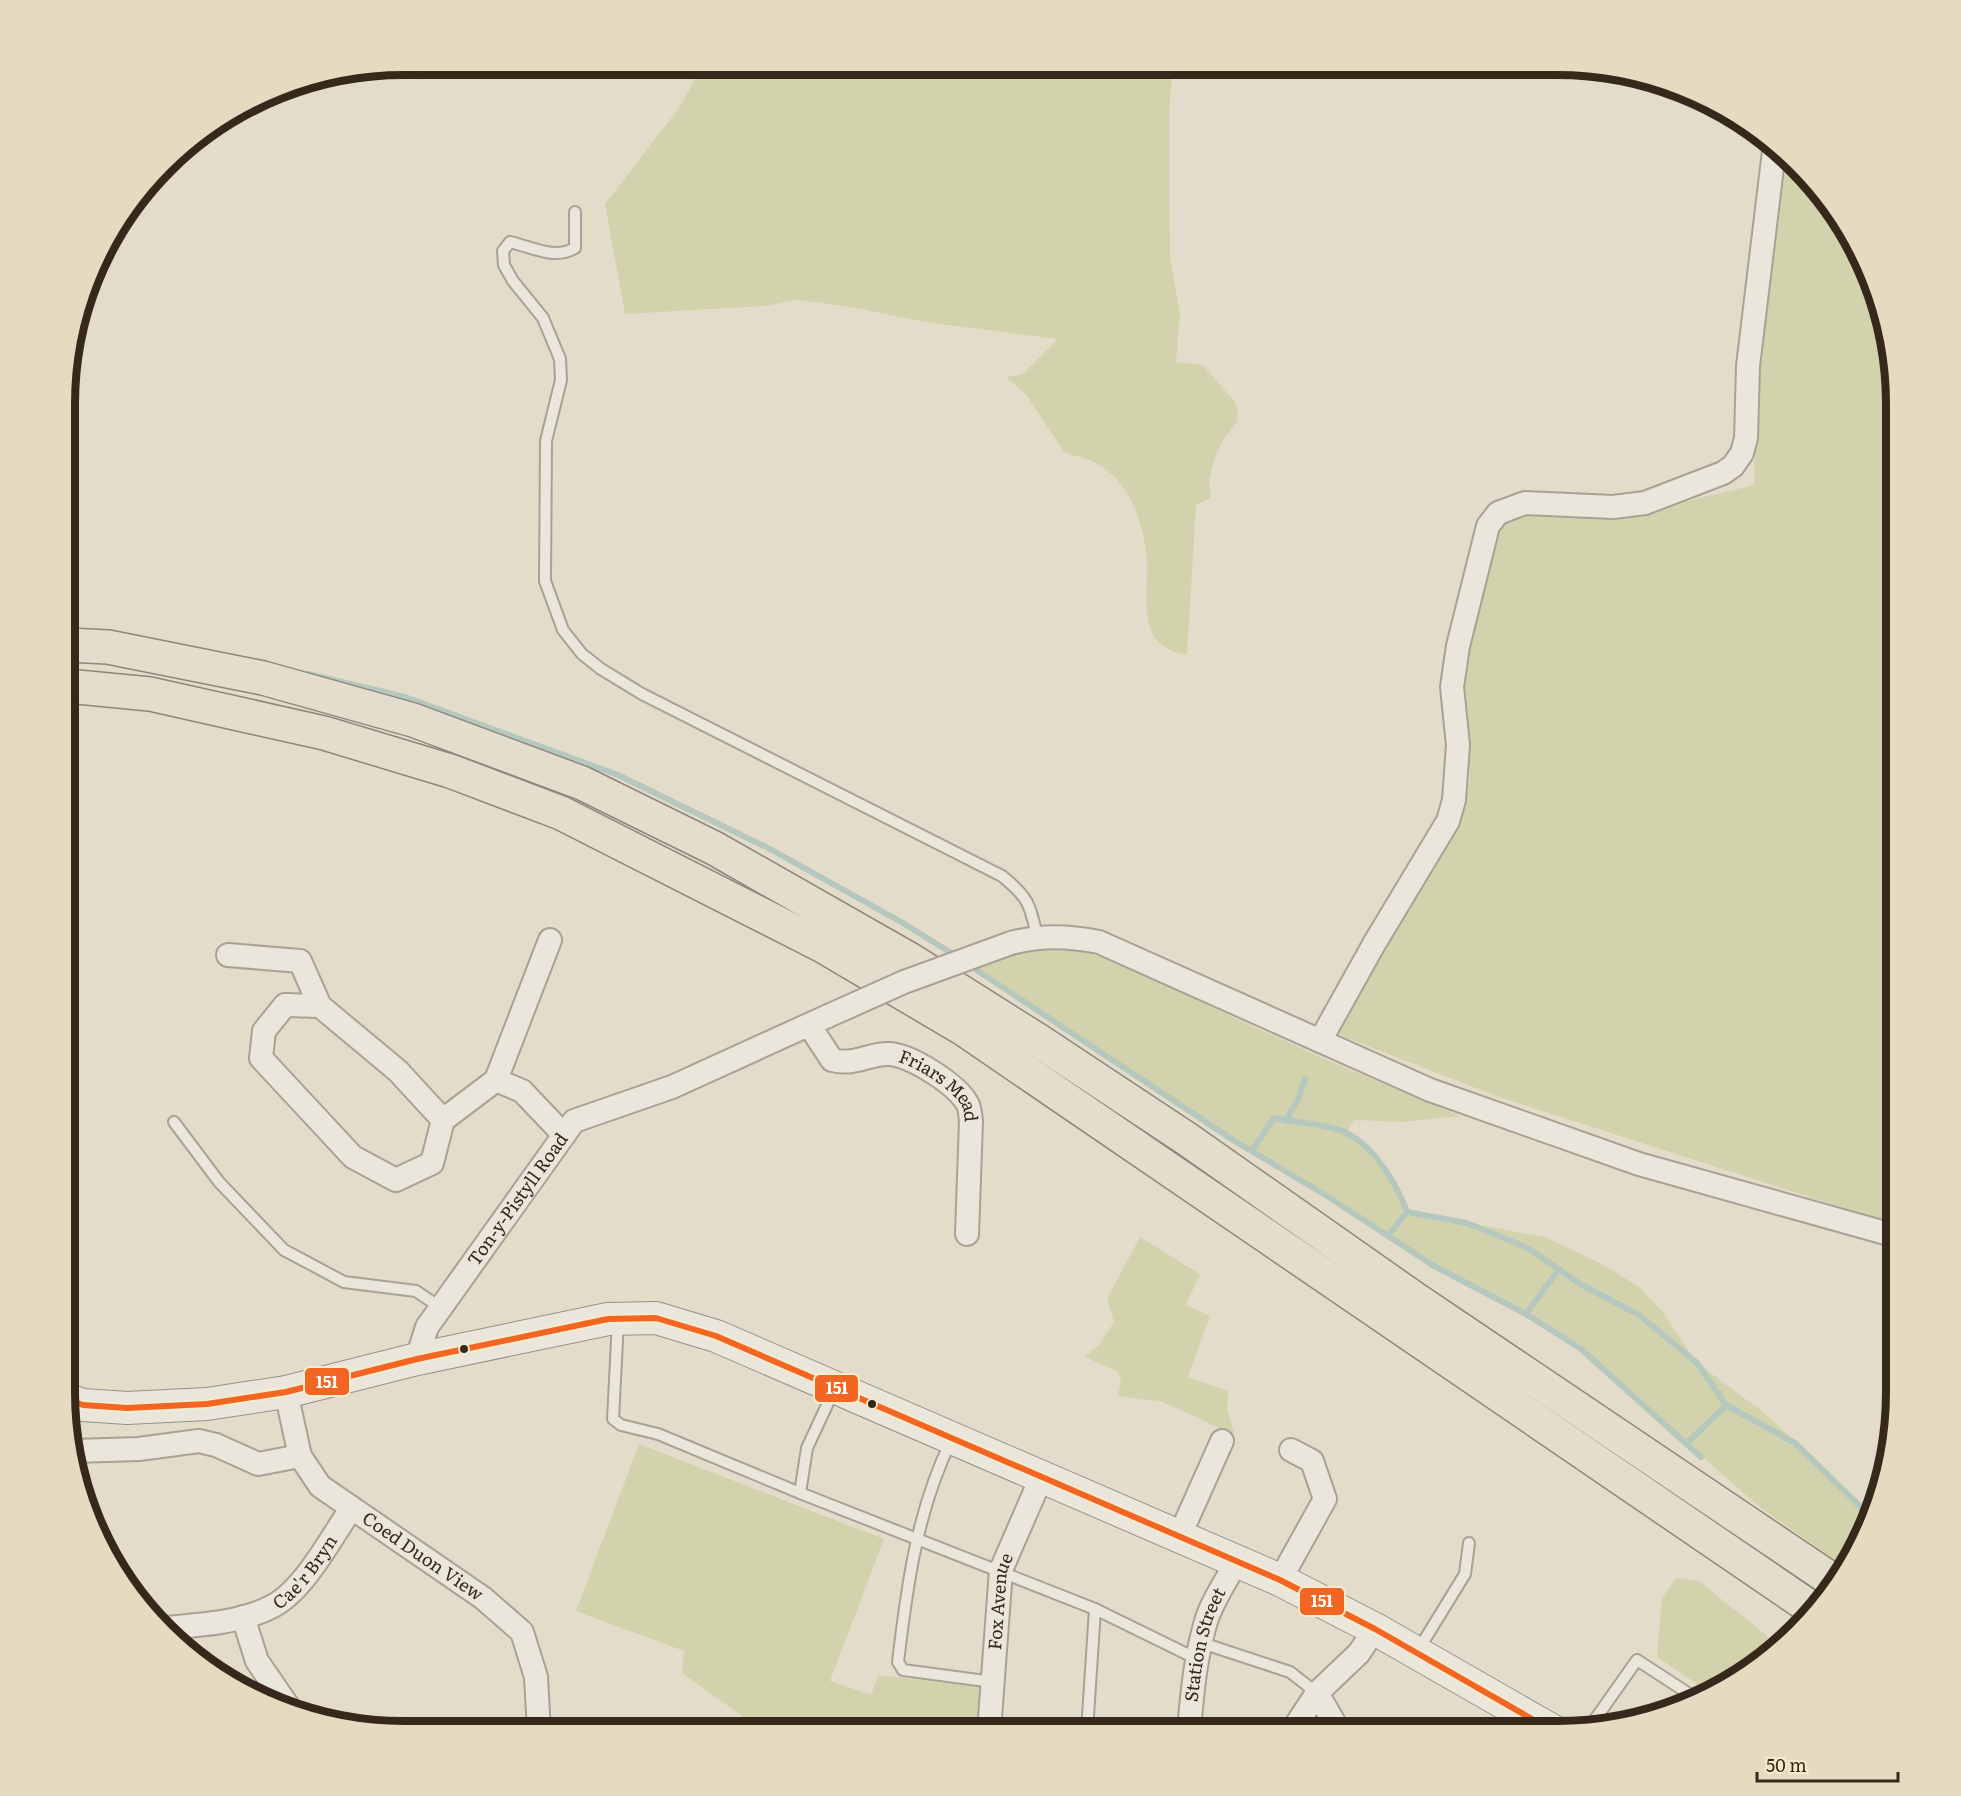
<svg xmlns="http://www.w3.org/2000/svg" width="1961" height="1796" viewBox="0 0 1961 1796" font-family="Literata,serif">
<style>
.green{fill:#d2d3ac}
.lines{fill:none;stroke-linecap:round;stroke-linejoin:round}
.stream{stroke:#b6c8bd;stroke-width:6}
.lane-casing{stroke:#a9a194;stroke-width:14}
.street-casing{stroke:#a9a194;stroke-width:26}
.secondary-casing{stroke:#989084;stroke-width:34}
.primary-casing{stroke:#8e867a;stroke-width:36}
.lane{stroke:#ebe6dc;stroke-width:10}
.street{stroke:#ebe6dc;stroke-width:22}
.secondary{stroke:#ebe6dc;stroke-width:32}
.primary{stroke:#e2ddcd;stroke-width:33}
.street-bridge-casing{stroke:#a9a194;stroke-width:26;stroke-linecap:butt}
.street-bridge{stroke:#ebe6dc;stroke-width:22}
.bus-1-casing{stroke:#f5ebcf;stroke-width:10}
.bus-1{stroke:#f26522;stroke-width:6}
.bus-dot{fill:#36291c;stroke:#f5ebcf;stroke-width:2}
.labels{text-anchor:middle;stroke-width:5;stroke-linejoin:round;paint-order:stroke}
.street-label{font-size:18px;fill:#36291c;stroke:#f5ebcf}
.rim{fill:none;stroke:#36291c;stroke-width:8}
.line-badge{stroke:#f5ebcf;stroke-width:2}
.badge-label{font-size:16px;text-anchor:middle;font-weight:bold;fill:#fff}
</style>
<rect width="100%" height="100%" fill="#e4dcca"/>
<g class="green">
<polygon points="414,65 547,65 416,80"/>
<path d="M703,65H1174L1170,93L1169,149L1170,257L1180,313L1176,362L1203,365L1235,402L1238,413L1237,422L1223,440L1214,460L1209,481L1211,498L1196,505L1187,655C1134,646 1149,599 1147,561C1144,524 1131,482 1096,463C1088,458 1075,456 1065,453L1027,396L1006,377L1023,374L1058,339L925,322L851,307L798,300L764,306L625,314L605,204L679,108Z"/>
<polygon points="1779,155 1812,180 1871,274 1896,382 1896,1225 1499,1097 1337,1034 1424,875 1462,817 1470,778 1462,684 1467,650 1498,529 1512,515 1595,518 1646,511 1754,485 1756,373"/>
<path d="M1060,946C1124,959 1174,989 1233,1017C1307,1052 1383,1084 1460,1116L1403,1122L1354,1120L1346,1132C1375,1158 1394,1176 1407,1212L1545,1237L1602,1264L1639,1287L1663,1312L1697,1363L1763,1412L1823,1468L1860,1507L1872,1512L1862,1542L1843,1566L1757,1505L1581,1349L1526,1314L1434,1266L1327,1196L1233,1140L976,969L1022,952Z"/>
<polygon points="1140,1237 1200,1274 1186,1305 1210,1316 1188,1377 1228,1391 1227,1410 1235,1435 1163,1402 1118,1396 1121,1379 1117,1371 1085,1357 1099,1345 1114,1322 1107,1299"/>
<polygon points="639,1444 884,1539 830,1681 871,1695 878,1675 979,1687 976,1731 763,1731 682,1673 684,1651 576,1611"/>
<polygon points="1676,1578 1699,1581 1781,1647 1709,1692 1657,1657 1662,1598"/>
</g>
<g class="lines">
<g class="stream">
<polyline points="308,674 405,697 618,775 770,849 903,923 956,956"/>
<polyline points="969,965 1233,1140 1327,1196 1434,1266 1526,1314 1581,1349 1701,1457"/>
<polyline points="1285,1121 1298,1100 1305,1079"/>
<path d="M1252,1151L1274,1118C1292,1122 1333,1125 1347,1133C1375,1148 1397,1184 1407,1212L1467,1223L1528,1248L1580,1284L1639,1315L1697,1363L1726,1405L1795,1443L1870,1516"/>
<polyline points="1388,1236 1407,1212"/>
<polyline points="1526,1314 1559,1269"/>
<polyline points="1686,1444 1726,1405"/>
</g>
<defs>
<g id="lane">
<path d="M575,212V248C554,260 532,247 510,242L503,251L504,265L513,281L543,318L560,359L561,380L546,441L545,581L563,630L582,654L601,669L642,694L1002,876C1028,897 1030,904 1037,936"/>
<polyline points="174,1122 219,1182 284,1250 344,1282 416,1291 441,1308"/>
<polyline points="618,1321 613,1419 621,1425 658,1434 800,1493"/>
<polyline points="834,1390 807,1448 800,1493 1095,1609"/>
<path d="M951,1441C917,1510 907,1586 898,1662L903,1670L993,1682"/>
<polyline points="1202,1643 1290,1672 1317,1693"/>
<polyline points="1417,1652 1465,1574 1469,1543"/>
<polyline points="1589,1728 1637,1660 1697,1699"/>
<polyline points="1087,1731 1095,1609 1195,1658"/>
</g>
<g id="street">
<path d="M1011,943C1042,935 1068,936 1099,942L1430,1090L1639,1164L1896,1236"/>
<polyline points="228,955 300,961 320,1006"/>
<polygon points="285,1005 320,1006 398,1071 443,1120 432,1163 396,1180 353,1157 261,1058 264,1031"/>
<path id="s1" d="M809,1025L832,1060C856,1066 869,1053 890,1054C912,1056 956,1084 967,1103C970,1107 970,1115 971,1121L967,1234"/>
<polyline points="1320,1041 1374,944 1448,821 1454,800 1458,745 1452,687 1458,646 1488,526 1498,513 1525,503 1613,507 1645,503 1723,473 1733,466 1742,453 1746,438 1748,366 1774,151"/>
<polyline points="496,1080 550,940"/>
<polyline points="443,1120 496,1080 522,1091 564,1135"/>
<path id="s2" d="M417,1359L427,1327L574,1121L672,1087L828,1016"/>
<path id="s3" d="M286,1392L300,1456L320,1486L483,1598L522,1632L536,1677L539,1731"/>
<polyline points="74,1451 139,1449 199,1441 216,1445 258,1464 300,1456"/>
<polyline points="1180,1535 1222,1441"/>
<polyline points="1280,1580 1325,1499 1312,1461 1291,1450"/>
<polyline points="243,1617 257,1661 290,1709"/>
<path id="s4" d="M165,1628C199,1625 238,1623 269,1608C303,1593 330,1539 351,1509"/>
<polyline points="1317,1693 1339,1731"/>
<path id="s5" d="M989,1731L1001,1570L1041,1478"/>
<path id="s6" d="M1189,1731C1192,1695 1195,1660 1205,1625C1210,1604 1226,1582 1236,1562"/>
<polyline points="1292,1731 1317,1693 1359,1653 1375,1629"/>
</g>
<polyline id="secondary" points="65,1399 83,1405 127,1408 207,1404 286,1392 417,1359 608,1319 656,1318 716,1336 1280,1580 1375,1629 1553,1731"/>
<g id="primary">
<polyline points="67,645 108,647 263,678 413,720 582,783 714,848 909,959 1039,1041 1187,1139 1415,1299 1832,1580"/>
<polyline points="67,686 150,694 324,733 450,771 561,813 823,946 962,1028 1811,1608"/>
</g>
</defs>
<use href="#lane" class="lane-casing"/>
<use href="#street" class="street-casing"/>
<use href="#secondary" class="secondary-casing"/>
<use href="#primary" class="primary-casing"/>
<use href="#lane" class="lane"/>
<use href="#street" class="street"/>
<use href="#secondary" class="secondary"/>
<use href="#primary" class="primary"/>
<defs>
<polyline id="street-bridge" points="828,1016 904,982 1011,943"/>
</defs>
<use href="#street-bridge" class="street-bridge-casing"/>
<use href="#street-bridge" class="street-bridge"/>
<defs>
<polyline id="bus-1" points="65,1399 83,1405 127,1408 207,1404 286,1392 417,1359 608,1319 656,1318 716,1336 1280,1580 1375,1629 1553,1731"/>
</defs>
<use href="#bus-1" class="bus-1-casing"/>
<use href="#bus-1" class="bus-1"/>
</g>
<g class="bus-dot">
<circle cx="464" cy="1349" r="5"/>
<circle cx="872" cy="1404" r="5"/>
</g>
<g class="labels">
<g class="street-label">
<text dy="6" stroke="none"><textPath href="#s1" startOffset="162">Friars Mead</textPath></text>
<text dy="6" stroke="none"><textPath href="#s2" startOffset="190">Ton-y-Pistyll Road</textPath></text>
<text dy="6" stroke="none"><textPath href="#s3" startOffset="226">Coed Duon View</textPath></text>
<text dy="6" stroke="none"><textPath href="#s4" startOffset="158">Cae'r Bryn</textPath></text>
<text dy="6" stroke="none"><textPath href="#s5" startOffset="130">Fox Avenue</textPath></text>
<text dy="6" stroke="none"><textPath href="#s6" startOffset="88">Station Street</textPath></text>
</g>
</g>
<path d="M0 0H1961V1796H0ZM404 75H1557A329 329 0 0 1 1886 404V1392A329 329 0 0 1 1557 1721H404A329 329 0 0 1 75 1392V404A329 329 0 0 1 404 75Z" fill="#e6dbc1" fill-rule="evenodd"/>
<path class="rim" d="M404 75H1557A329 329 0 0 1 1886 404V1392A329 329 0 0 1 1557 1721H404A329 329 0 0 1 75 1392V404A329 329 0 0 1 404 75Z"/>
<g class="line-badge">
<rect x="304" y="1367" width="46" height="29" rx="6" fill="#f26522"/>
<rect x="814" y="1374" width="45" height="29" rx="6" fill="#f26522"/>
<rect x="1299" y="1587" width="46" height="29" rx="6" fill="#f26522"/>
</g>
<g class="badge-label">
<text x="327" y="1388">151</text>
<text x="837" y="1394">151</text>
<text x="1322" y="1607">151</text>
</g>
<path d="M1757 1772v9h141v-9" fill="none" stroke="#36291c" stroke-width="3"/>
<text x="1766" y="1772" font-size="18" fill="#36291c" stroke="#f5ebcf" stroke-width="4.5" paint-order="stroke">50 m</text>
</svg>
